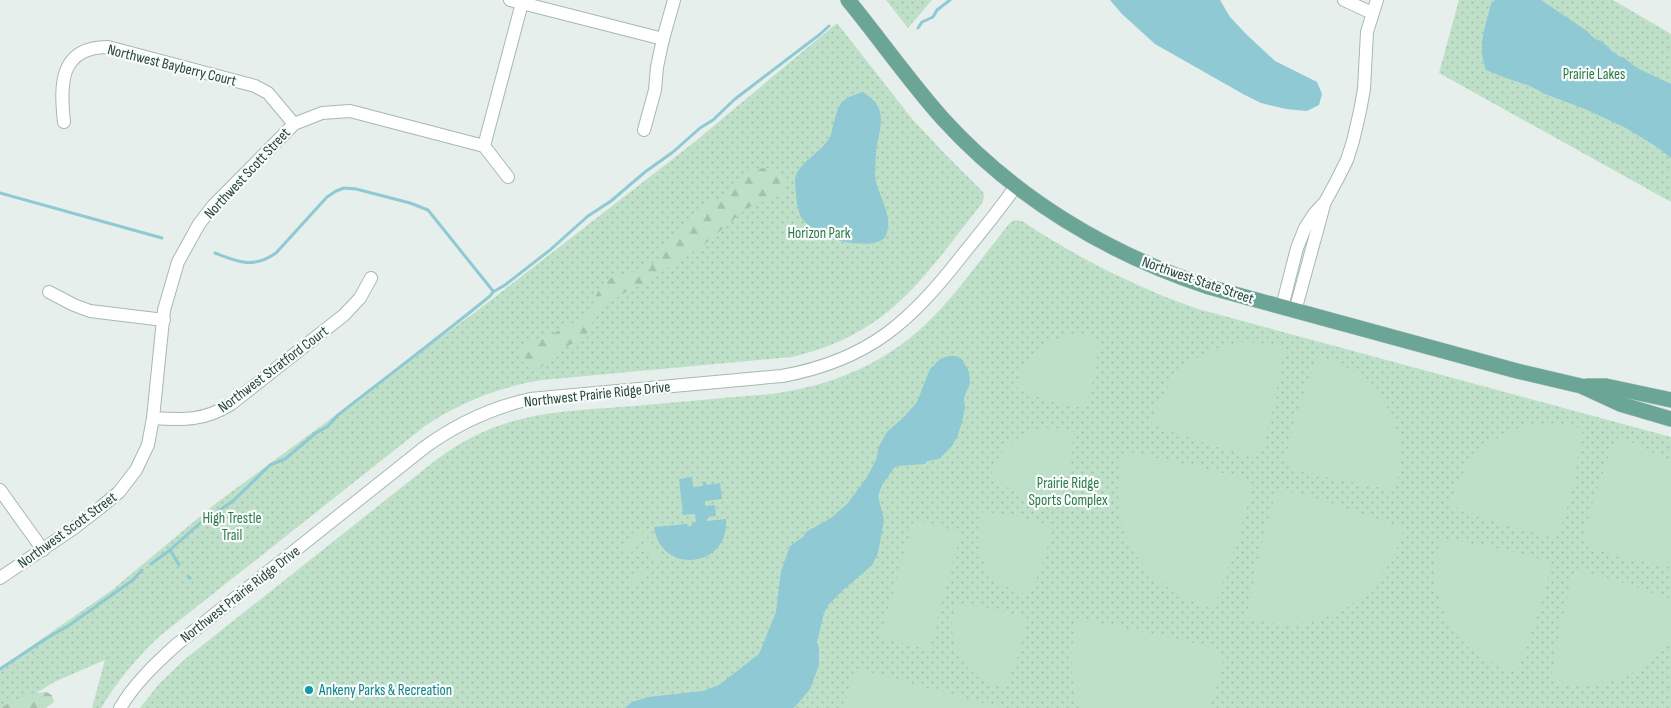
<svg xmlns="http://www.w3.org/2000/svg" width="1671" height="708" viewBox="0 0 1671 708" font-family="'Sofia Sans Condensed',sans-serif">
<style>
.grass{fill:url(#grass-dots)}
.forest{fill:url(#forest-firs)}
.garden{fill:#bfe0c8}
.water{fill:#8ec9d4}
.lines{fill:none;stroke-linecap:round;stroke-linejoin:round}
.stream{stroke:#8ec9d4;stroke-width:3}
.minor-casing{stroke:#a8b8b2;stroke-width:14}
.major-casing{stroke:#c2cac8;stroke-width:16}
.minor{stroke:#fff;stroke-width:12}
.major{stroke:#6aa596;stroke-width:15}
.culture-dot{fill:#0f9aa8;stroke:#f7fbf9;stroke-width:2}
.labels{text-anchor:middle;stroke-width:4.5;stroke-linejoin:round;paint-order:stroke}
.street-label{font-size:15px;fill:#24423a;stroke:#f7fbf9}
.park-label{font-size:15px;fill:#2d7a4b;stroke:#f7fbf9}
.culture-label{font-size:15px;fill:#0d838f;stroke:#f7fbf9;text-anchor:start}
</style>
<defs>
<pattern id="grass-dots" width="8" height="8" patternUnits="userSpaceOnUse" patternTransform="scale(1.25)"><rect width="8" height="8" fill="#bfe0c8"/><path d="M2 2h.1M6 6h.1" fill="none" stroke="#a4c1ad" stroke-width="1.8" stroke-linecap="round"/></pattern>
<pattern id="forest-firs" width="22" height="20" patternUnits="userSpaceOnUse" patternTransform="scale(1.25)"><rect width="22" height="20" fill="#bfe0c8"/><path d="M5 1l3.5 6h-7zM16 11l3.5 6h-7z" fill="#a4c1ad"/></pattern>
</defs>
<rect width="100%" height="100%" fill="#e6efeb"/>
<g class="grass">
<polygon points="886,0 932,0 908,28"/>
<polygon points="1459,0 1613,0 1671,34 1671,202 1439,73"/>
<path d="M837,23L913,120L947,156L983,192L984,197L982,203C923,278 890,334 792,357L542,380C499,387 461,402 425,426L161,635C137,657 118,680 101,708H92L105,660L54,682L13,708H0V668L112,590L215,504L482,307L692,144Z"/>
<path d="M1014,220L1022,221C1078,258 1135,287 1198,309L1671,437V708H140L159,684L184,660L436,460C501,411 557,412 634,406C680,402 725,398 771,394C833,386 890,362 934,316C961,288 984,255 1009,224Z"/>
</g>
<g class="forest">
<path d="M768,168C782,174 791,178 783,194L747,208L699,249L668,267L647,282L620,295L605,306L597,313L588,332L580,340L557,351L546,364L538,369L528,367L520,359L521,349L527,342L554,333L577,321L584,315L590,309L601,285L614,276L640,270L657,261L667,242L679,233L684,225L704,204L709,201L718,199L726,194L750,172L757,169Z"/>
<polygon points="46,692 52,695 54,702 46,708 0,708 27,694"/>
</g>
<g class="garden">
<path d="M1072,335H1079L1099,340L1095,372L1087,403L1077,407L1045,400L1016,387C1022,358 1042,340 1072,335Z"/>
<path d="M1243,342L1262,343L1285,347L1273,408L1262,451L1253,456L1210,445L1151,424C1165,378 1193,349 1243,342Z"/>
<path d="M1318,356C1377,371 1416,430 1394,490L1334,479L1290,467L1285,457L1297,414Z"/>
<path d="M1548,423L1563,424L1583,429L1572,489L1560,532L1551,537L1508,526L1450,505C1463,456 1497,426 1548,423Z"/>
<path d="M1047,428H1056L1074,432L1070,463L1062,496L1054,501L1020,493L990,480C997,450 1017,432 1047,428Z"/>
<path d="M1616,438C1637,443 1655,452 1671,468V567L1630,559L1589,548L1583,538L1594,497Z"/>
<path d="M1124,451L1203,468L1246,479L1252,488L1240,532L1214,609C1140,587 1103,527 1124,451Z"/>
<path d="M1284,490L1327,502L1404,528C1391,579 1347,622 1292,624C1276,624 1261,622 1246,618L1263,539L1275,495Z"/>
<path d="M981,512L1014,516L1046,524L1052,532L1042,565L1029,595C985,585 972,553 981,512Z"/>
<polygon points="914,520 961,533 929,650 880,637"/>
<polygon points="644,532 648,534 647,540 634,544 628,552 623,553 622,544 624,544 623,540 629,540 629,536 631,533"/>
<path d="M1441,538L1501,549L1545,560L1550,569L1538,614L1517,672C1507,669 1498,666 1488,661C1455,645 1434,605 1435,568C1436,558 1438,548 1441,538Z"/>
<path d="M641,546C662,544 668,569 644,575L641,581L636,583L620,587V585L632,582L641,571L653,567L654,556L648,550H642L637,553L634,561H630L633,551Z"/>
<path d="M1582,571L1624,583L1671,599C1671,610 1671,624 1671,634C1669,642 1660,651 1655,656C1626,685 1588,690 1550,681L1562,619L1573,575Z"/>
<path d="M956,604L989,608L1021,617L1026,626L1017,658L1004,688C964,679 943,643 956,604Z"/>
<path d="M1077,618L1176,639L1219,650L1224,659L1210,708H1079C1069,678 1070,649 1077,618Z"/>
<polygon points="855,668 1001,708 844,708"/>
</g>
<g class="water">
<polygon points="1110,0 1220,0 1230,17 1246,34 1275,61 1317,82 1322,94 1319,105 1307,111 1286,109 1261,103 1243,94 1155,44 1122,14"/>
<path d="M1495,0H1541L1587,31C1591,36 1596,41 1603,41L1605,45L1608,46L1612,52L1616,53L1618,56L1623,57L1637,68L1671,84V158L1657,147L1626,128L1585,109L1545,94L1530,86L1506,78L1486,70C1477,46 1485,28 1491,4Z"/>
<path d="M863,92C867,95 872,98 875,102C887,117 877,137 876,154C875,160 876,166 875,173C875,194 895,213 886,235C880,250 841,242 829,238C821,235 810,227 804,221C796,212 796,192 795,180C795,165 823,151 830,137C832,133 832,129 833,126C839,103 840,99 863,92Z"/>
<polygon points="949,356 955,356 962,359 969,372 970,383 964,398 965,408 962,422 957,437 952,446 939,459 927,461 925,464 897,466 894,468 882,485 878,496 884,520 878,553 872,565 862,574 843,590 829,604 824,613 817,642 819,648 819,665 810,689 795,707 793,708 625,708 632,702 648,697 703,691 719,685 759,654 776,612 781,571 790,546 803,537 806,532 831,518 848,503 867,477 876,460 879,446 887,432 905,416 917,402 930,369 940,359"/>
<path d="M692,477L693,487L703,486V482H706L707,485L720,483L722,499L705,501V506L715,505L716,516L707,517V521L726,519C730,568 661,576 654,527L687,524L690,527L693,523L696,522L695,514L683,515L679,479Z"/>
</g>
<g class="lines">
<g class="stream">
<polyline points="918,28 922,22 933,17 937,10 950,0"/>
<polyline points="0,193 162,238"/>
<path d="M215,253C238,262 253,269 276,253L327,197L336,191L344,188L356,189L410,203L428,210L493,291"/>
<polyline points="170,550 179,565"/>
<path d="M151,564L170,550L199,524L233,501L270,465L285,459L316,433L328,426L338,415C389,375 440,337 490,296L493,292L505,285L550,250L588,216L611,201L645,172L673,152L700,128L713,120L735,99L819,35L829,26"/>
<polyline points="188,576 190,578"/>
<polyline points="0,669 44,640 71,624 133,580 142,570"/>
</g>
<defs>
<g id="minor">
<polyline points="510,0 663,39"/>
<polyline points="1344,0 1372,13"/>
<path d="M64,122C60,85 59,47 108,47L255,86L268,93L294,124"/>
<polyline points="644,130 655,90 657,67 663,39 674,0"/>
<polyline points="484,146 522,3"/>
<polyline points="484,146 508,177"/>
<polyline points="49,292 74,305 90,311 164,320"/>
<polyline points="1282,307 1297,248 1305,228 1314,214 1325,202 1337,180 1347,160 1353,141 1360,111 1364,89 1367,32 1377,0"/>
<polyline points="1295,311 1324,205"/>
<path d="M153,418C184,420 204,421 231,404L344,315L360,298L371,278"/>
<polyline points="0,490 43,550"/>
<polyline points="0,578 74,528 101,507 119,492 136,470 148,445 153,418 164,310 178,262 199,224 213,206 294,124 322,113 350,111 484,146"/>
<path d="M120,708C135,683 155,664 176,645L425,447C458,423 491,408 530,399L782,376C870,360 911,321 964,253C982,231 1000,209 1016,186"/>
</g>
<g id="major">
<path d="M848,0C880,39 909,81 943,119C1015,198 1108,254 1209,287L1517,371L1581,386L1620,404L1671,419"/>
<polyline points="1587,386 1606,386 1671,400"/>
</g>
</defs>
<use href="#minor" class="minor-casing"/>
<use href="#major" class="major-casing"/>
<use href="#minor" class="minor"/>
<use href="#major" class="major"/>
</g>
<circle class="culture-dot" cx="309" cy="690" r="5"/>
<g class="labels">
<g class="street-label">
<text transform="translate(172 65) rotate(14)" y="5">Northwest Bayberry Court</text>
<text transform="translate(247 173) rotate(-47)" y="5">Northwest Scott Street</text>
<text transform="translate(1198 280) rotate(19)" y="5">Northwest State Street</text>
<text transform="translate(273 369) rotate(-37)" y="5">Northwest Stratford Court</text>
<text transform="translate(597 394) rotate(-6)" y="5">Northwest Prairie Ridge Drive</text>
<text transform="translate(67 530) rotate(-36)" y="5">Northwest Scott Street</text>
<text transform="translate(240 594) rotate(-38)" y="5">Northwest Prairie Ridge Drive</text>
</g>
<g class="park-label">
<text x="1594" y="79">Prairie Lakes</text>
<text x="819" y="238">Horizon Park</text>
<text x="1068" y="488">Prairie Ridge<tspan x="1068" dy="17">Sports Complex</tspan></text>
<text x="232" y="523">High Trestle<tspan x="232" dy="17">Trail</tspan></text>
</g>
<g class="culture-label">
<text x="319" y="695">Ankeny Parks &amp; Recreation</text>
</g>
</g>
</svg>
